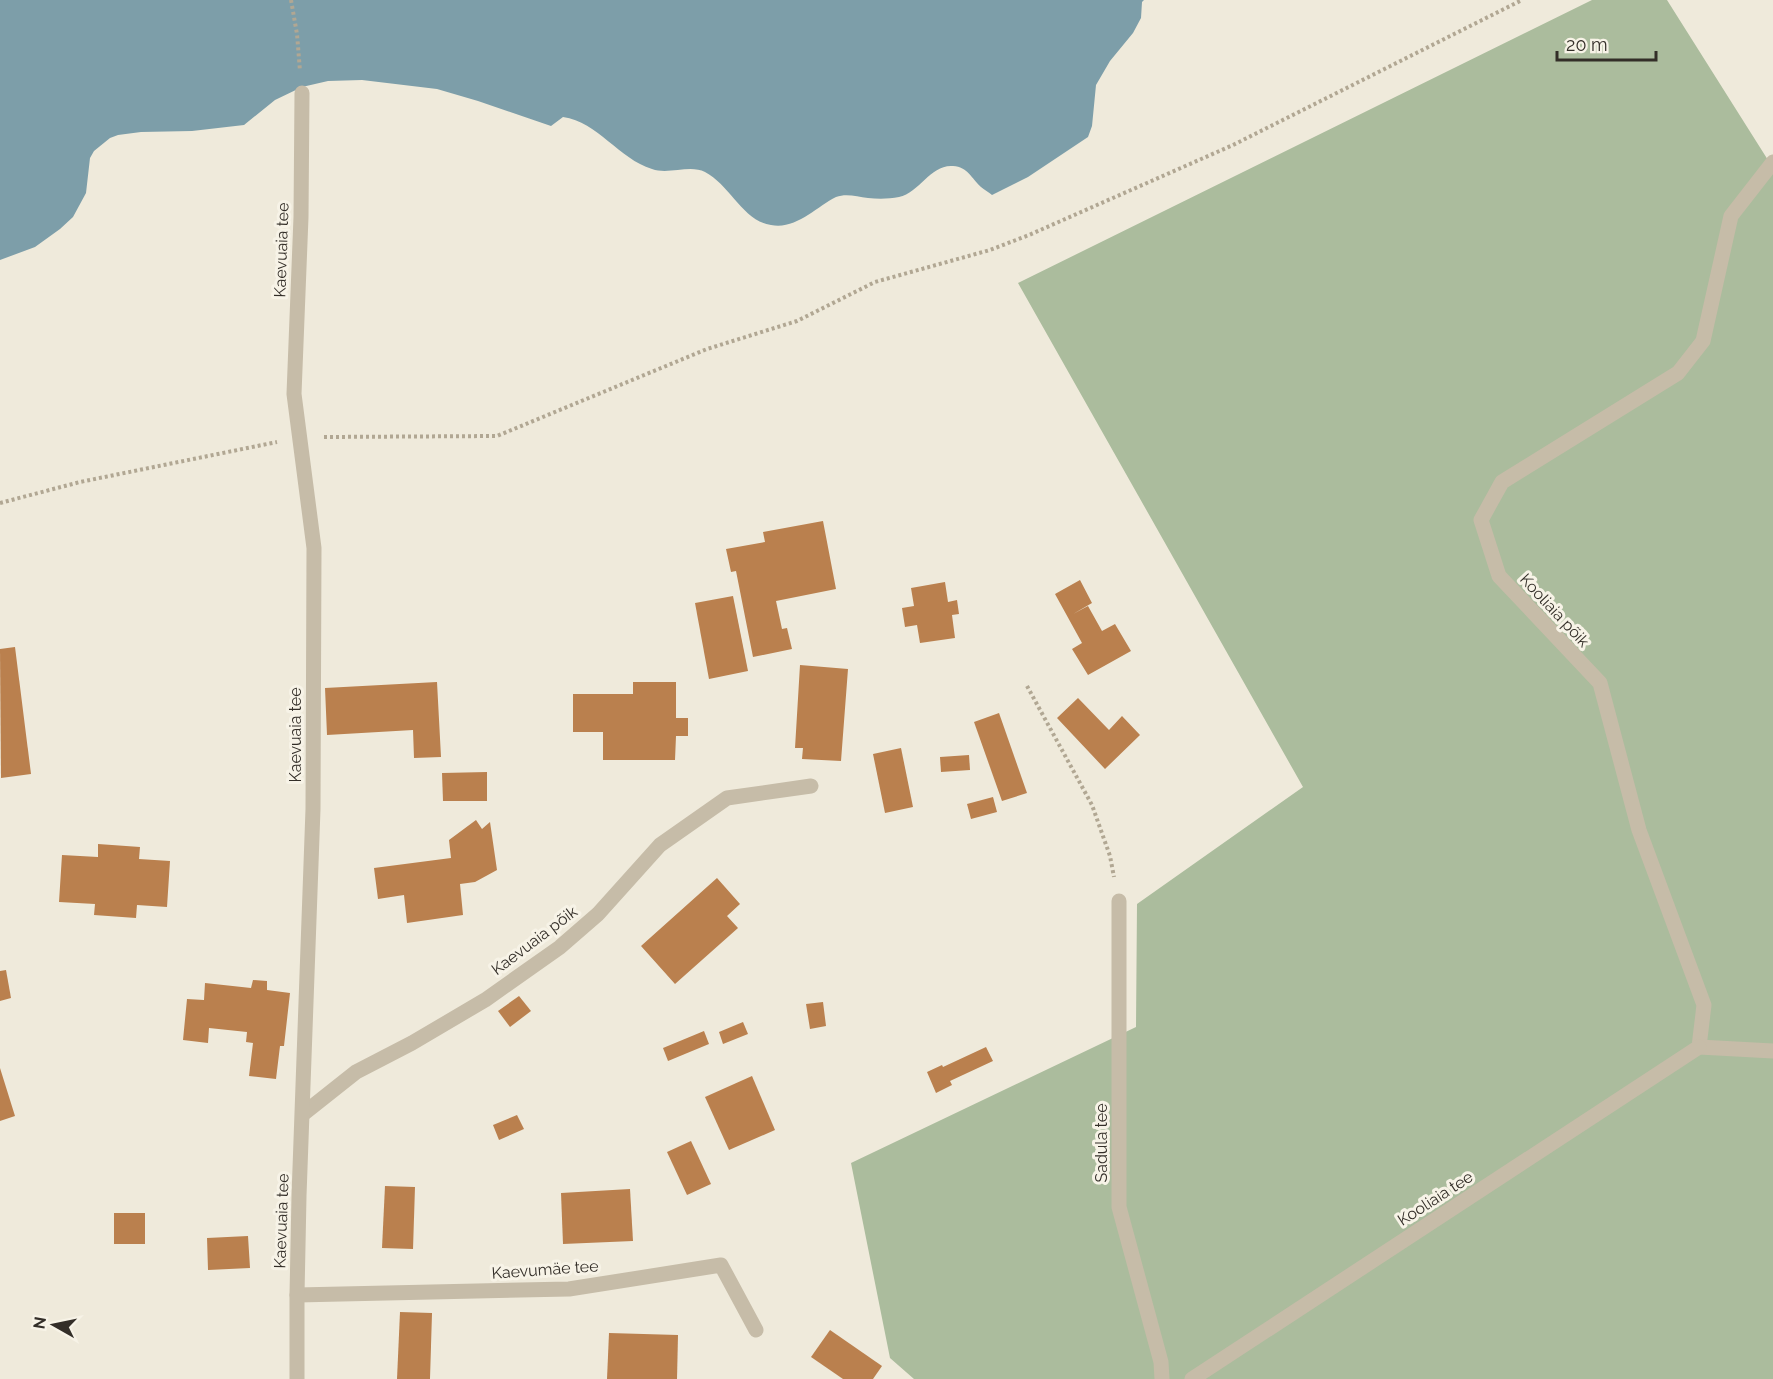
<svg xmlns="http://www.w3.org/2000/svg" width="1773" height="1379" viewBox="0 0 1773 1379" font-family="Raleway,sans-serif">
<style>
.green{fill:#abbc9d}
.water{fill:#7d9ea9}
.building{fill:#ba804e}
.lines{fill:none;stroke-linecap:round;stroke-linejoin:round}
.path{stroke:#b1a793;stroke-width:4;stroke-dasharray:3 3;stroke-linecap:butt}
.street{stroke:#c6bca8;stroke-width:15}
.labels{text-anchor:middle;stroke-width:6;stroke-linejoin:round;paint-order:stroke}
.street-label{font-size:16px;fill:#332e28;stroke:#f7f3e7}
</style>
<rect width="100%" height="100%" fill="#efeadb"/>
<polygon class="green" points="1592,0 1667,0 1773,168 1773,1379 914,1379 890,1358 851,1163 1136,1027 1137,904 1303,787 1018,283"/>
<path class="water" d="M0,0H1144L1142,2L1141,18L1133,33L1110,61L1096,85L1092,126L1088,137L1028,177L992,195C989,192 984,190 981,187C971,178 968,167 953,166C931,164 920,192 899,197C889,199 878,199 868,198C857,197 847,193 836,197C816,207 796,230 771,225C743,221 730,185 705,172C690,164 669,175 652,169C619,159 598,122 563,117L551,126L478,101L437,89L362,80L328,81L302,87L275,100L244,125L192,131L141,132L118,135L110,138L94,151L90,158L86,193L73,217L60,229L35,247L0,260Z"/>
<g class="building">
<polygon points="823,521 836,589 776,601 782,629 787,628 792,649 753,657 736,571 731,572 726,549 765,542 763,532"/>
<polygon points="1080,580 1092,603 1073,614 1088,606 1102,631 1115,624 1131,651 1088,675 1072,649 1082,643 1055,594"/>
<polygon points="945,582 948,602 957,600 959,614 952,615 955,638 920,643 917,625 905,627 902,608 914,606 911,588"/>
<polygon points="733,596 748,671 709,679 695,603"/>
<polygon points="15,647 31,774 1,778 0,649"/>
<polygon points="800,665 848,669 841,761 802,759 803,748 795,748"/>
<polygon points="437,682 441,757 414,758 413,730 327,735 325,688"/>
<polygon points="633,682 676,682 676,718 688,718 688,736 676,736 675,760 603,760 603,732 573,732 573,694 633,694"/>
<polygon points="1078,698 1109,730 1122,716 1140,735 1105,769 1057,718"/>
<polygon points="999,713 1027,793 1002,801 974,722"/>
<polygon points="901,748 913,807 885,813 873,754"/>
<polygon points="969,755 970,770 941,772 940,757"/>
<polygon points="487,772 487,801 443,801 442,773"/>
<polygon points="993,797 997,812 971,819 967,804"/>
<polygon points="476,820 482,829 490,822 497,870 475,882 460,884 463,915 407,923 404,895 378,899 374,868 451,858 449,840"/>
<polygon points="98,844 140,847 139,859 170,861 167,907 137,905 136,918 94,915 95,904 59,902 62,855 98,857"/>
<polygon points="717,878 740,904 727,916 738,928 675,984 641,946"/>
<polygon points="6,970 11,998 0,1001 0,971"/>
<polygon points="253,980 267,981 267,990 290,993 284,1046 280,1046 276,1079 249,1076 253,1043 246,1042 247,1032 209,1028 208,1043 183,1040 187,999 204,1000 205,983 251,988"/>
<polygon points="519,996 531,1011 510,1027 498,1011"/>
<polygon points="823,1002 826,1026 810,1029 806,1004"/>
<polygon points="743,1022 748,1034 723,1044 719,1032"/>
<polygon points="704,1031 709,1044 668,1061 663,1048"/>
<polygon points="986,1047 993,1061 950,1081 952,1085 936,1093 927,1072 942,1065 943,1067"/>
<polygon points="0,1068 15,1116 0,1121"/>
<polygon points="752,1076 775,1130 729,1150 705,1097"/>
<polygon points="517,1115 524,1129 499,1140 493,1125"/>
<polygon points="691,1141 711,1184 687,1195 667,1152"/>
<polygon points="385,1186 415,1187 413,1249 382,1248"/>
<polygon points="630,1189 633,1241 563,1244 561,1193"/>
<rect x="114" y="1213" width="31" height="31"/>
<polygon points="248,1236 250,1268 208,1270 207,1238"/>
<polygon points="400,1312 432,1313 430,1379 397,1379"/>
<polygon points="830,1330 882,1366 873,1379 843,1379 811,1357"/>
<polygon points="609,1333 678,1335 677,1379 607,1379"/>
</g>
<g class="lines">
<g class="path">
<polyline points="291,0 297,34 300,71"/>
<polyline points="324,437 497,436 707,349 797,321 875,282 990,250 1029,235 1233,145 1522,0"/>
<polyline points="0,503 80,482 277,442"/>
<polyline points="1027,686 1092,805 1110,856 1114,877"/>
</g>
<g class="street">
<polyline points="1119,901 1119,1207 1161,1362 1162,1379"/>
<polyline points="1699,1047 1704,1005 1639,830 1600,683 1499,576 1481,520 1502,482 1678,373 1703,341 1731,216 1773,162"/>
<polyline points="1699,1047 1773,1051"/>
<polyline points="303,1114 356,1072 412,1043 485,1000 560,947 598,914 660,845 727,798 811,786"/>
<polyline points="297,1295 569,1289 721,1265 756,1330"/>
<polyline points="297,1379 297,1295 299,1196 313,809 314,548 294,394 301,217 302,93"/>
<polyline points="1192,1379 1699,1047"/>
</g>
</g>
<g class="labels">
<g class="street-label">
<text transform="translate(281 250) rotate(-88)" y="6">Kaevuaia tee</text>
<text transform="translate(1555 610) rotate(47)" y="6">Kooliaia põik</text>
<text transform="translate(295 735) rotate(-90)" y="6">Kaevuaia tee</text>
<text transform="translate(534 940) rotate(-37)" y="6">Kaevuaia põik</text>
<text transform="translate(1101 1143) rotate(-90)" y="6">Sadula tee</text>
<text transform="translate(1435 1198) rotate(-33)" y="6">Kooliaia tee</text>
<text transform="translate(281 1221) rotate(-88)" y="6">Kaevuaia tee</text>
<text transform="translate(545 1269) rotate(-4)" y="6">Kaevumäe tee</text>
</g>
</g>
<g transform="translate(54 1325) rotate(279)" stroke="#f7f3e7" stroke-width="4.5" paint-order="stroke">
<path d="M0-4.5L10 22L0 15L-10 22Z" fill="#332e28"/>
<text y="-9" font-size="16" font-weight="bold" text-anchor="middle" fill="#332e28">N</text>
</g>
<path d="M1557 51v9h99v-9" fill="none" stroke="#332e28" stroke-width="3"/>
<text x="1566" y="51" font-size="18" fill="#332e28" stroke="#f7f3e7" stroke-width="4.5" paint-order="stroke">20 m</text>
</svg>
